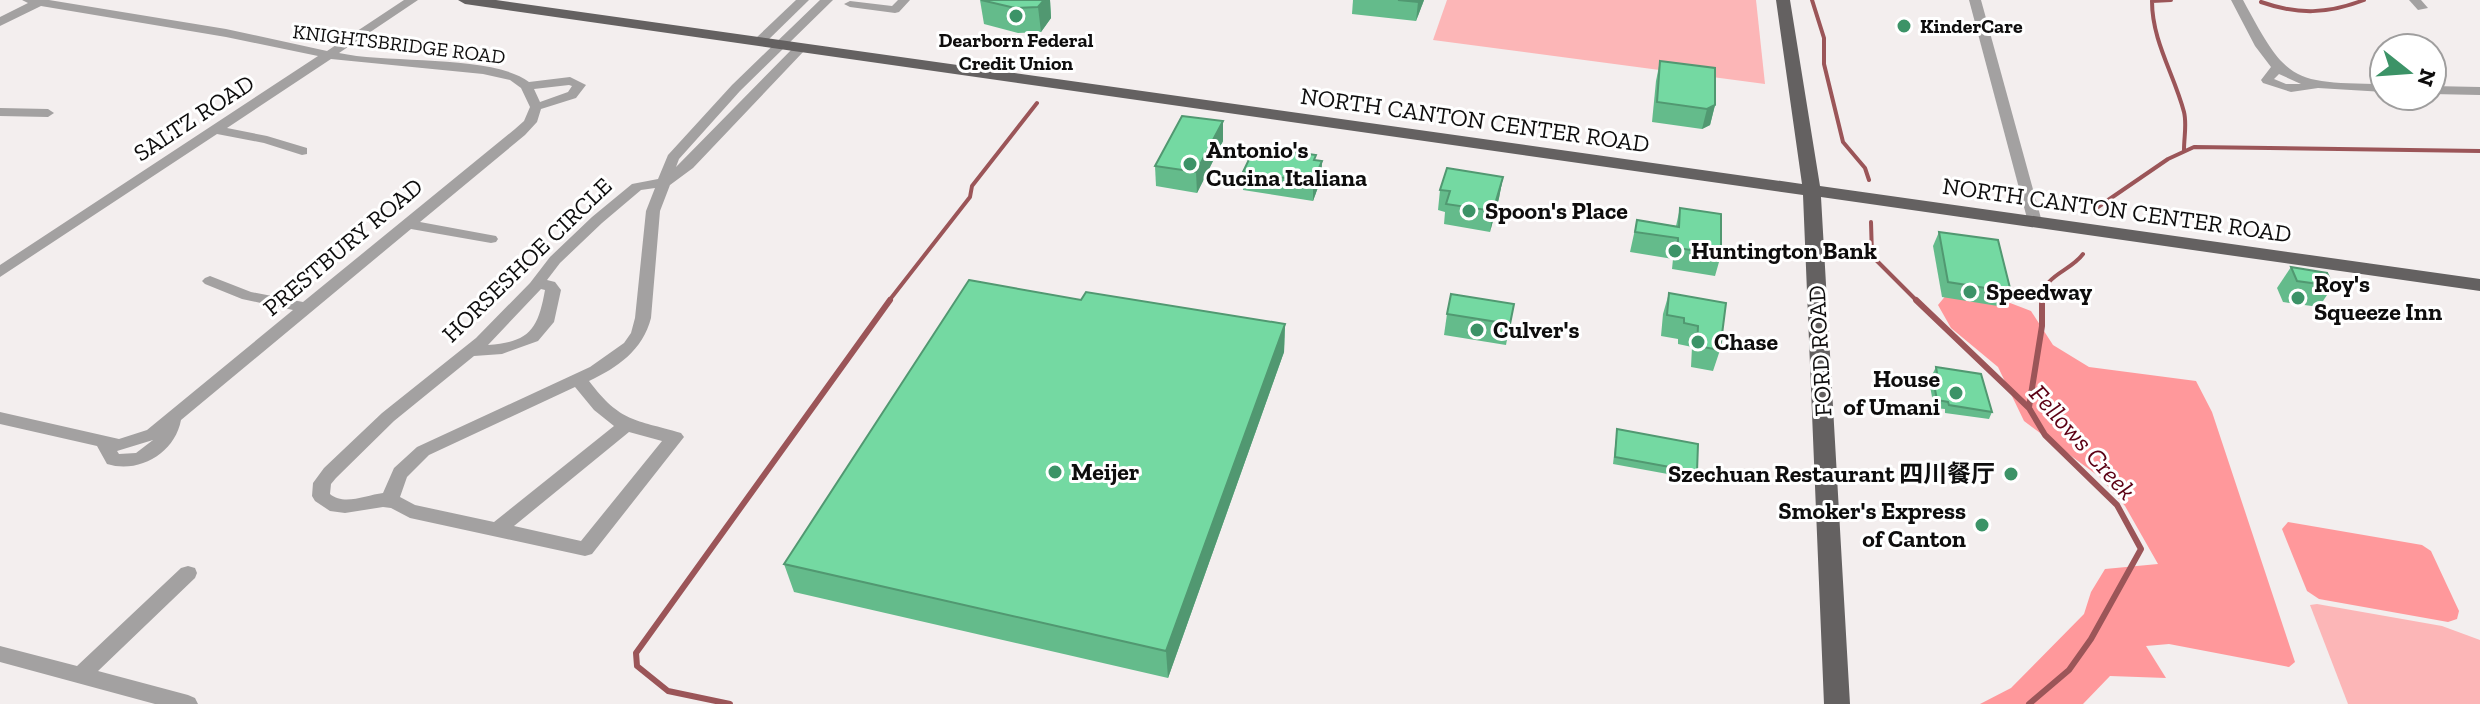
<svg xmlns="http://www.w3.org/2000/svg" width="2480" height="704" viewBox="0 0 2480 704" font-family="'Zilla Slab','Noto Sans SC',serif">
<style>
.green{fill:#fcb6b7}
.forest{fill:#ff989b}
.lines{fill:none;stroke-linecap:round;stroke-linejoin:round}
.stream-far1{stroke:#9b5558;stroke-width:4}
.stream{stroke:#9b5558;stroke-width:6}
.minor{fill:#a3a1a1;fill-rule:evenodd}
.major{fill:#646161;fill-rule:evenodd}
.wall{fill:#64bb8b}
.shaded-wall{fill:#519871}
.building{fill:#74d9a2;stroke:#519871;stroke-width:2}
.poi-dot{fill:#3c9367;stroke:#fff;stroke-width:3}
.labels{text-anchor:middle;stroke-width:6;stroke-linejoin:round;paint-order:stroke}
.far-poi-label{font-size:20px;font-weight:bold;fill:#0e0d0d;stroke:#fff;text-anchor:start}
.far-street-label{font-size:20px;fill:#0e0d0d;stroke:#fff}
.street-label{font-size:24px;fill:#0e0d0d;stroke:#fff}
.poi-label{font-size:24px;font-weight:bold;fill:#0e0d0d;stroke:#fff;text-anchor:start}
.water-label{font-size:26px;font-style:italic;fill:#5c0014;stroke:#fff}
</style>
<rect width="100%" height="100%" fill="#f3eeee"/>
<g class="green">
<polygon points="1447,0 1756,0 1765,84 1433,40"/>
<polygon points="2317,604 2442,626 2480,640 2480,704 2348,704 2310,605"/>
</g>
<g class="forest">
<polygon points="1947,294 1992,296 2031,311 2053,345 2089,367 2196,381 2212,412 2295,662 2289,667 2169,644 2146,646 2166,678 2110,676 2083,704 1980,704 2011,688 2084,614 2091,592 2105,569 2158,564 2125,506 2101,478 2024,421 1998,367 1951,328 1938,305"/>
<polygon points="2288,522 2422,545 2431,551 2459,611 2457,619 2448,622 2319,599 2307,591 2282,529"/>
</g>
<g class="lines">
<g class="stream-far1">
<polyline points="1812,0 1824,38 1824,64 1843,142 1865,168 1869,180"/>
<path d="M2171,0L2152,1C2152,41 2174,74 2184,112C2187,124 2184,137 2184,150"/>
<path d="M2261,2C2298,15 2328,14 2364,0"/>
<polyline points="2095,209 2168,159 2194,147 2480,151"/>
<polyline points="1871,222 1872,256 1918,302"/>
<polyline points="888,302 970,197 972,186 1037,103"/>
<path d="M2042,302C2042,274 2069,273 2083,254"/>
</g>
<g class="stream">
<polyline points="1916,300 2029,408 2045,435 2117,505 2141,549 2091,639 2069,670 2029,704"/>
<polyline points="2029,407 2042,326 2042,300"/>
<polyline points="730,704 668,691 637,666 636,653 890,300"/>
</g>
<g class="minor">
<path d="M22,0H49L226,29L327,51L404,0H418L339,53C388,64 492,54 529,82L570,77L586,85L576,98L541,109L537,122L525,135L420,222L496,236L498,239L496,242L491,243L411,229L181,420C175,453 139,474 107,464L97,446L0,424V412L119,439L147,430L293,310L242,299L205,284L202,281L205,278L210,276L251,292L303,302L515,129L524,121L530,107L521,88L510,80L483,74L331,59L227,128L267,136L307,148V154L302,155L264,143L217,134L0,277V265L318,56L226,37L41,6L0,26V17L28,3ZM569,85L572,86L568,92L540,102L534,89ZM153,440L136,453L119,454L117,451Z"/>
<polygon points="796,0 809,0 763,45 755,45 755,39"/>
<path d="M820,0H833L740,91L679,159L676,167L796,45H804V51L693,168L670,185L660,211L651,318C643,350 617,368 589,381C621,423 634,419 681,433L684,437L592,554L585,556L410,518L391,508L383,507L345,513L330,511L315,501L312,496L313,483L324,468L382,413L476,338L530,283L550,257L592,217L632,184L658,179L668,155L732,85ZM655,188L646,211L635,318L631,333L624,343L590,367L417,447L394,468L383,493C366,495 344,506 330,494L331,484L336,478L394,421L474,356L502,354L538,341L554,322L561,290L555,282L547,280L560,263L602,223L641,190ZM541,289L545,290C538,329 530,342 488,345ZM575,387L594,410L614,426L494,522L415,505L400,497L407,477L429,455ZM629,432L662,441L581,541L514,526Z"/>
<polygon points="898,0 910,0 899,12 895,13 850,7 844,4 850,1 892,6"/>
<polygon points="1969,0 1981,0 2042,222 2040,225 2030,225 2028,222"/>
<path d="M2231,0H2243C2287,82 2291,83 2384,84V92L2318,88L2291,92L2263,83L2261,80L2271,67L2255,46ZM2279,74L2301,84H2286L2274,79Z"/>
<polygon points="2409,0 2421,0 2428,8 2418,10"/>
<polygon points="2432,86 2480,87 2480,95 2432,94"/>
<polygon points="0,108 48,109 54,113 48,117 0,116"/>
<polygon points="188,566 195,568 197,573 195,578 98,671 188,695 195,698 198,704 155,704 0,662 0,646 77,666 181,568"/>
</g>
<polygon class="major" points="458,0 496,0 1802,184 1776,0 1790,0 1820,186 2480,279 2480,291 1821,197 1850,704 1824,704 1803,195 465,4"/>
</g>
<g class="wall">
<polygon points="980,0 1050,0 1051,18 1041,32 1018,33 984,24"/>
<polygon points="1353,0 1424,0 1416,21 1352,14"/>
<polygon points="1660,61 1715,105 1710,125 1702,129 1652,122 1656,81"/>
<polygon points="1223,121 1223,141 1197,193 1156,186 1155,166"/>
<polygon points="1316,160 1322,161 1321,179 1313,201 1243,190 1243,172"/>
<polygon points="1503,177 1499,198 1490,232 1444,224 1445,212 1438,210 1440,190"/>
<polygon points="1680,208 1721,255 1715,276 1672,269 1673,259 1630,252 1637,220 1676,226"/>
<polygon points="1939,232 2011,292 2004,307 1942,297 1933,246"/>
<polygon points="2291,267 2333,286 2319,307 2283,302 2277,288"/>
<polygon points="1669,293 1720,350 1713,371 1691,367 1692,347 1678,344 1678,339 1661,336 1663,314"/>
<polygon points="1081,300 1285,324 1284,352 1168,678 794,592 784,564"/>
<polygon points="1514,304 1506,345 1444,335 1447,314"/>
<polygon points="1936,367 1992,412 1989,419 1945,413 1945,409 1934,408 1930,386 1933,379 1932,375"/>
<polygon points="1617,429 1697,472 1695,479 1613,464"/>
</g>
<g class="shaded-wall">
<polygon points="1035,0 1050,0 1051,18 1041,32 1038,7"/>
<polygon points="1419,0 1424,0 1416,21 1418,2"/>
<polygon points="1715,105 1710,125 1702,129 1707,109"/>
<polygon points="1223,121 1223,141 1197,193 1196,172"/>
<polygon points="1322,161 1321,179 1313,201 1313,182"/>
<polygon points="1503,177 1499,198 1490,232 1493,211"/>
<polygon points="1285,324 1284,352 1168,678 1166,651"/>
</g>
<g class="building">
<polygon points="981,0 1044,0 1038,7 1015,8"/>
<polygon points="1398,0 1419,0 1418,2"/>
<polygon points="1660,61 1715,68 1715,105 1707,109 1657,102"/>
<polygon points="1182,116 1223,121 1196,172 1155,166"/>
<polygon points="1280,150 1316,155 1314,160 1322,161 1313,182 1243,172 1253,151 1278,155"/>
<polygon points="1447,168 1503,177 1493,211 1446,204 1450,191 1440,190"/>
<polygon points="1680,208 1721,214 1721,255 1678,248 1678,238 1635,232 1637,220 1679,227"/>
<polygon points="1939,232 1998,240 2011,292 1948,282"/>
<polygon points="2291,267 2327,273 2333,286 2297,281"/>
<polygon points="969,280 1081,300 1086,292 1285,324 1166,651 784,564"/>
<polygon points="1669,293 1726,303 1720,350 1697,346 1698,326 1684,323 1684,318 1667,315"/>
<polygon points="1451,294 1514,304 1510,324 1447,314"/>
<polygon points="1936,367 1981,374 1992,412 1949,405 1948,402 1937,400 1933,379 1938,379"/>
<polygon points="1617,429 1698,444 1697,472 1615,457"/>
</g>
<g class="poi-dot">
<circle cx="1016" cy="16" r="8"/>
<circle cx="1904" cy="26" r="8"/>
<circle cx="1190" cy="164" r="8"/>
<circle cx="1469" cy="211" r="8"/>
<circle cx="1675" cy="251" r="8"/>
<circle cx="1970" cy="292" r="8"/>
<circle cx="2298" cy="298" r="8"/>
<circle cx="1477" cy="330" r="8"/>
<circle cx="1698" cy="342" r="8"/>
<circle cx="1956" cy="393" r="8"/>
<circle cx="1055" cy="472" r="8"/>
<circle cx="2011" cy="474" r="8"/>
<circle cx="1982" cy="525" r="8"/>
</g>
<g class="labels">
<g class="far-poi-label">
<text x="1920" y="33">KinderCare</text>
<text x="1016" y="47" text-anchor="middle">Dearborn Federal<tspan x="1016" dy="23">Credit Union</tspan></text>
</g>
<g class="far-street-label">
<text transform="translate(399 44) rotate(7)" y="7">KNIGHTSBRIDGE ROAD</text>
</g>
<g class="street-label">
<text transform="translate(194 118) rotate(-33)" y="8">SALTZ ROAD</text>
<text transform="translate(1475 120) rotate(8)" y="8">NORTH CANTON CENTER ROAD</text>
<text transform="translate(2117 210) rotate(8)" y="8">NORTH CANTON CENTER ROAD</text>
<text transform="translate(343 247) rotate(-40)" y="8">PRESTBURY ROAD</text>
<text transform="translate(527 260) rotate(-44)" y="8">HORSESHOE CIRCLE</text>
<text transform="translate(1820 351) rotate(-93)" y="8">FORD ROAD</text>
</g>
<g class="poi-label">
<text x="1206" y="158">Antonio's<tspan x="1206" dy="28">Cucina Italiana</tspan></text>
<text x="1485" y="219">Spoon's Place</text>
<text x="1691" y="259">Huntington Bank</text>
<text x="2314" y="292">Roy's<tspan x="2314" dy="28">Squeeze Inn</tspan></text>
<text x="1986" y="300">Speedway</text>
<text x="1493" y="338">Culver's</text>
<text x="1714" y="350">Chase</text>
<text x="1940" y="387" text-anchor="end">House<tspan x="1940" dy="28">of Umani</tspan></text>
<text x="1071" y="480">Meijer</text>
<text x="1995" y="482" text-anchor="end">Szechuan Restaurant 四川餐厅</text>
<text x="1966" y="519" text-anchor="end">Smoker's Express<tspan x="1966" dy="28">of Canton</tspan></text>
</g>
<g class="water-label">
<text transform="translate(2083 442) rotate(48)" y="9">Fellows Creek</text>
</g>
</g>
<g transform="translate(2408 72) rotate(107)"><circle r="38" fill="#ffffff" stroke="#9f9e9e" stroke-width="2"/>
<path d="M0-6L14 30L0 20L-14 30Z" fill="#3c9367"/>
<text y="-12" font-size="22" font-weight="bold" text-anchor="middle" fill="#0e0d0d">N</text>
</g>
</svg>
